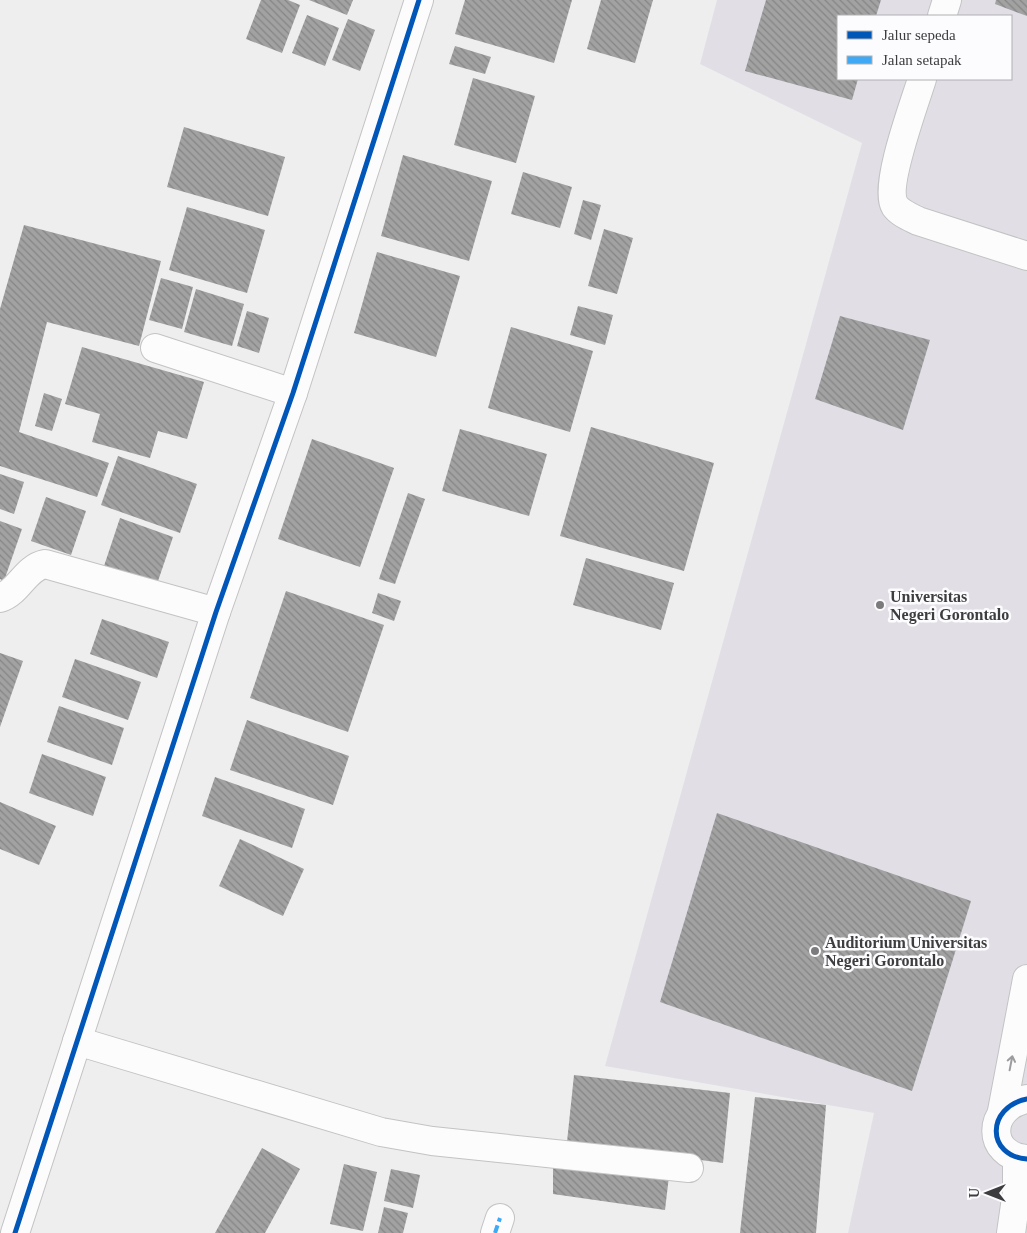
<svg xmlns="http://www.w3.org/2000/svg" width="1027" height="1233" viewBox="0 0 1027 1233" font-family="'Times New Roman',serif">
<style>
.built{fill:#e1dfe5;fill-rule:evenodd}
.building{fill:url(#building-back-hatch)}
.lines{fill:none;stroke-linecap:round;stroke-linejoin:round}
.minor-casing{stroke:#c3c3c3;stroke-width:30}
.minor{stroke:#fcfcfd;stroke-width:28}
.quiet{stroke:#3fa9f5;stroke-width:4;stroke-dasharray:8 4;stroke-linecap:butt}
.cycleway-casing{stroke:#fcfbfe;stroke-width:8}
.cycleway{stroke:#0057b8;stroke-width:5}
.oneway{stroke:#9c9c9e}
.poi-dot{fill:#7b7a7c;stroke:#fcfbfe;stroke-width:2}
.labels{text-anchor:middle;stroke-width:5;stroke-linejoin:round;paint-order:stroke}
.poi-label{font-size:16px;font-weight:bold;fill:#3d3c3e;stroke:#fcfbfe;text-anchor:start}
</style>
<defs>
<pattern id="building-back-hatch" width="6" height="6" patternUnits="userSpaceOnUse" patternTransform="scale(1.25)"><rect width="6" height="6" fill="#a2a2a3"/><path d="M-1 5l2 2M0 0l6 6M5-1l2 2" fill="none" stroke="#858586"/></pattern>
</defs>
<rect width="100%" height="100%" fill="#eeeeef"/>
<path class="built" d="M717,0H1027V1233H848L874,1113L605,1066L862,143L700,64ZM838,16H1011V79H838Z"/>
<g class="building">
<polygon points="261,0 288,0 300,5 282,53 246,39"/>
<polygon points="309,0 353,0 347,15"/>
<polygon points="465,0 572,0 554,63 455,34"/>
<polygon points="601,0 653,0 635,63 587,49"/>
<polygon points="766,0 881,0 876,16 838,16 838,79 858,79 852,100 745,71"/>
<polygon points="996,0 1027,0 1027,16 995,4"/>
<polygon points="307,15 339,28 325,66 292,53"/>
<polygon points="348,19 375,30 360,71 332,60"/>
<polygon points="455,46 491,57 485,74 449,64"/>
<polygon points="473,78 535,96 516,163 454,145"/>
<polygon points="184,127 285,157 268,216 167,187"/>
<polygon points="403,155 492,181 469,261 381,236"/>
<polygon points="523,172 572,187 560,228 511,214"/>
<polygon points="583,200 601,205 591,240 574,234"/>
<polygon points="187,207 265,230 247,293 169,270"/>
<polygon points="24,225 161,261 139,346 47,322 19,432 109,463 97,497 0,466 0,309"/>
<polygon points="604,229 633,238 617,294 588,286"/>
<polygon points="377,252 460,276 436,357 354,333"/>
<polygon points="161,278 193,287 182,329 149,320"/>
<polygon points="196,289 244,304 232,346 184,332"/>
<polygon points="578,306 613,315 605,345 570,335"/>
<polygon points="247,311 269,318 259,353 237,346"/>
<polygon points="840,316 930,340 903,430 815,399"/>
<polygon points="511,327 593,351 570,432 488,408"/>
<polygon points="82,347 204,382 187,439 158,431 150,458 92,442 100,414 65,404"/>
<polygon points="44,393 62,399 52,431 35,426"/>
<polygon points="591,427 714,463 684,571 560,536"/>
<polygon points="460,429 547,454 529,516 442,491"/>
<polygon points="312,439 394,468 360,567 278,539"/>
<polygon points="118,456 197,484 180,533 101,505"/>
<polygon points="0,474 24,482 14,514 0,509"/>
<polygon points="408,493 425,499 395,584 379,579"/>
<polygon points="46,497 86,511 71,555 31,541"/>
<polygon points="120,518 173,537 157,584 104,566"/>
<polygon points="0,521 22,529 4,581 0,579"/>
<polygon points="586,558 674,583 661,630 573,605"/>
<polygon points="286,591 384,625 348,732 250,698"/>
<polygon points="378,593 401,601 394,621 372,613"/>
<polygon points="102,619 169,642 157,678 90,654"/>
<polygon points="0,653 23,661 0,727"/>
<polygon points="75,659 141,682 128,720 62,697"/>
<polygon points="59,706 124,728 112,765 47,742"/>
<polygon points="247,720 349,756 333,805 230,770"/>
<polygon points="42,754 106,777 93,816 29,793"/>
<polygon points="215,777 305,809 292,848 202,816"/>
<polygon points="0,802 56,826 39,865 0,849"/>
<polygon points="717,813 971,901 912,1091 660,1002"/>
<polygon points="240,839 304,869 283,916 219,886"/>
<polygon points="574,1075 730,1093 723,1163 567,1142"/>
<polygon points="755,1097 826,1105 816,1233 740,1233"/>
<polygon points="262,1148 300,1169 265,1233 215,1233"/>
<polygon points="553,1162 669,1176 665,1210 553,1194"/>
<polygon points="344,1164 377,1172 363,1231 330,1224"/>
<polygon points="391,1169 420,1175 413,1208 384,1201"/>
<polygon points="384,1207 408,1213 403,1233 378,1233"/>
</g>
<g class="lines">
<defs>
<g id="minor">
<polyline points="942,16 947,0"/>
<path d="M922,79C915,102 883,187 895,206C900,213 910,217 918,221L1027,256"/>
<polyline points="155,348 293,393"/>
<path d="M0,598C19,592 25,568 45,564L216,612"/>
<polyline points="77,1041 381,1132 432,1141 689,1168"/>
<path d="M1027,1099C986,1107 986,1156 1027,1159"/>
<polyline points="1002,1111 1027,979"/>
<polyline points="15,1233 216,612 293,393 419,0"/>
<polyline points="495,1233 500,1218"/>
<polyline points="1011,1233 1017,1191 1017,1158"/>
</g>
</defs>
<use href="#minor" class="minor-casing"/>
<use href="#minor" class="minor"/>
<polyline class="quiet" points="495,1233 500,1218"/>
<defs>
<g id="cycleway">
<path d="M1027,1099C986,1107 986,1156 1027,1159"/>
<polyline points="15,1233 216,612 293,393 419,0"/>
</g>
</defs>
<use href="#cycleway" class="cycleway-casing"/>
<use href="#cycleway" class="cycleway"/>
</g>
<defs><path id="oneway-shaft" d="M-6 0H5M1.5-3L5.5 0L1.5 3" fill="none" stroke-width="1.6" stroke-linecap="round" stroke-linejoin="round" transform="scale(1.25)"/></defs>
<use class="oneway" href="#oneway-shaft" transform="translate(1011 1063) rotate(-79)"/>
<g class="poi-dot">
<circle cx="880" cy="605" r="5"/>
<circle cx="815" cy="951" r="5"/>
</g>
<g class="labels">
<g class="poi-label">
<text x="890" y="602">Universitas<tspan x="890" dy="18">Negeri Gorontalo</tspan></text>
<text x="825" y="948">Auditorium Universitas<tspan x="825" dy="18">Negeri Gorontalo</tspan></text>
</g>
</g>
<rect x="837" y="15" width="175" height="65" fill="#fcfbfe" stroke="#b0afb1"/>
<rect x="847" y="31" width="25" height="8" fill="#0057b8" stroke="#b0afb1"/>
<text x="882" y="40" font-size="15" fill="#3d3c3e">Jalur sepeda</text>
<rect x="847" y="56" width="25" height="8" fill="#3fa9f5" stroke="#b0afb1"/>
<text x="882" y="65" font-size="15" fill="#3d3c3e">Jalan setapak</text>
<g transform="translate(987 1193) rotate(270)" stroke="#fcfbfe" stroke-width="4" paint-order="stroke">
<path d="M0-4L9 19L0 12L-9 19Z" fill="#3d3c3e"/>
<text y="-8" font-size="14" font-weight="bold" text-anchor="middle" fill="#3d3c3e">U</text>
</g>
</svg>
